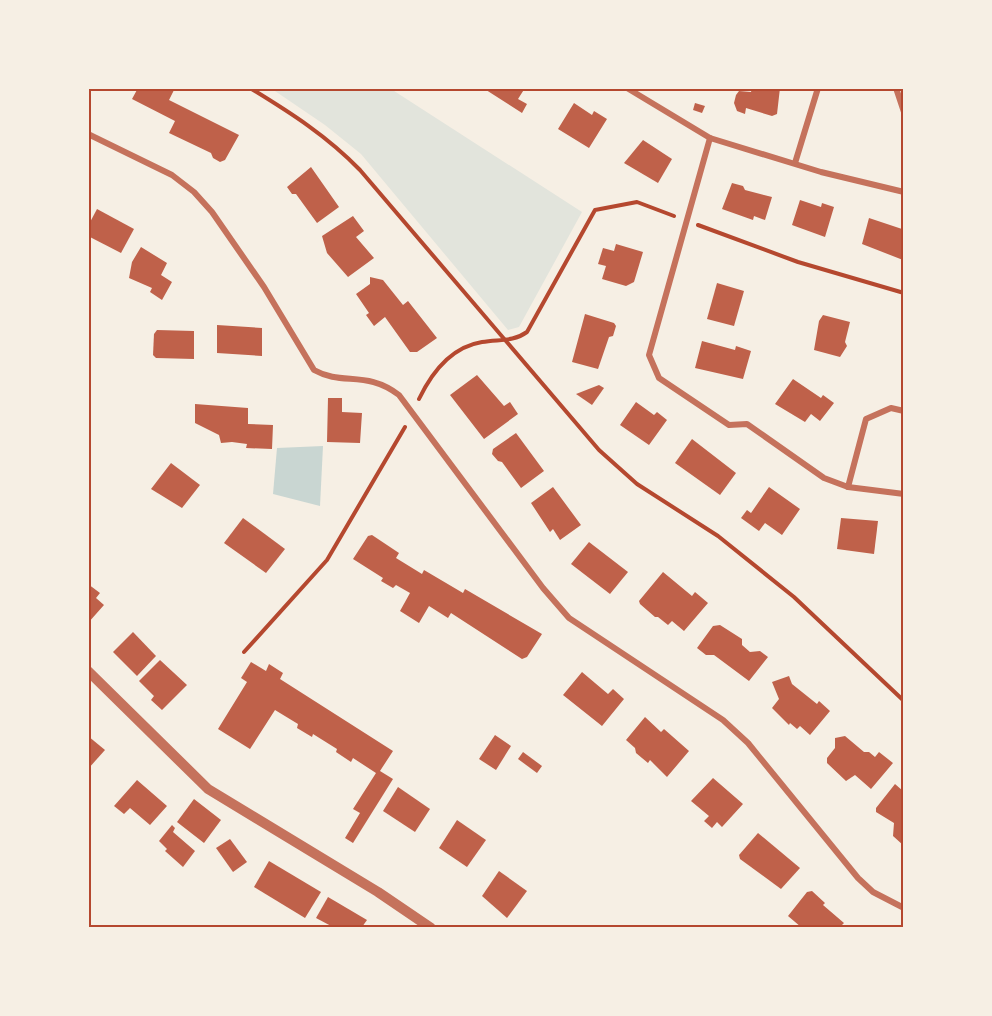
<svg xmlns="http://www.w3.org/2000/svg" width="992" height="1016" viewBox="0 0 992 1016" font-family="'Fira Sans',sans-serif">
<style>
.green{fill:#e2e4dc}
.water{fill:#c9d6d2}
.building{fill:#bf614a}
.lines{fill:none;stroke-linecap:round;stroke-linejoin:round}
.path{stroke:#b5482f;stroke-width:4}
.minor{stroke:#c5725c;stroke-width:6}
.tertiary{stroke:#c5725c;stroke-width:10}
.neatline{fill:none;stroke:#b5482f;stroke-width:2}
</style>
<rect width="100%" height="100%" fill="#f6efe4"/>
<polygon class="green" points="272,89 391,89 582,212 519,327 508,330 361,154 325,125"/>
<polygon class="water" points="323,446 320,506 273,494 277,448"/>
<g class="building">
<polygon points="138,88 175,88 169,100 239,135 225,160 220,162 213,158 211,153 169,133 175,121 132,99"/>
<polygon points="483,88 525,88 518,99 527,104 522,113"/>
<polygon points="752,88 780,88 777,114 772,116 746,108 745,114 737,111 734,103 736,95 739,91 751,92"/>
<polygon points="574,103 592,115 594,111 607,119 589,148 558,129"/>
<polygon points="695,103 705,106 702,113 693,110"/>
<polygon points="643,140 672,159 658,183 624,163"/>
<polygon points="311,167 339,207 317,223 296,194 292,194 287,187"/>
<polygon points="732,183 743,186 745,190 772,197 765,220 754,216 753,220 722,209"/>
<polygon points="800,200 821,207 822,203 834,207 825,237 792,225"/>
<polygon points="97,209 134,229 121,253 88,236 88,226"/>
<polygon points="353,216 364,231 356,237 374,258 348,277 327,253 322,236"/>
<polygon points="869,218 902,229 903,260 862,244"/>
<polygon points="616,244 643,252 634,282 626,286 602,279 606,266 598,264 603,248 614,251"/>
<polygon points="141,247 167,263 161,275 172,282 162,300 150,292 152,288 129,278 132,262"/>
<polygon points="370,277 383,280 403,305 408,301 437,338 417,352 410,352 385,317 374,326 366,315 369,313 356,294 370,284"/>
<polygon points="717,283 744,291 734,326 707,319"/>
<polygon points="585,314 614,323 616,326 613,336 609,337 598,369 572,362"/>
<polygon points="823,315 850,322 845,342 847,346 840,357 814,350 819,321"/>
<polygon points="217,325 262,328 262,356 217,353"/>
<polygon points="157,330 194,331 194,359 156,358 153,355 154,334"/>
<polygon points="702,341 735,350 736,346 751,351 743,379 695,368"/>
<polygon points="477,375 504,406 510,402 518,414 484,439 450,395"/>
<polygon points="793,379 821,398 823,395 834,403 820,421 811,414 805,422 775,404"/>
<polygon points="599,385 604,388 592,405 576,394"/>
<polygon points="328,398 342,398 342,412 362,413 360,443 327,442"/>
<polygon points="636,402 654,415 657,412 667,420 649,445 620,425"/>
<polygon points="195,404 248,408 248,424 273,425 272,449 246,448 247,444 232,442 221,443 219,435 195,423"/>
<polygon points="516,433 544,471 521,488 502,462 498,461 492,454 493,449"/>
<polygon points="692,439 736,473 720,495 675,463"/>
<polygon points="171,463 200,485 182,508 151,489"/>
<polygon points="553,487 581,525 560,540 553,529 550,532 531,503"/>
<polygon points="769,487 800,509 782,535 765,523 759,531 741,518 747,510 751,513"/>
<polygon points="243,518 285,549 266,573 224,543"/>
<polygon points="841,518 878,521 874,554 837,549"/>
<polygon points="372,535 399,553 396,558 422,574 424,570 463,593 465,589 542,634 527,657 522,659 451,613 448,618 429,606 419,623 400,611 410,593 396,585 393,588 381,581 383,578 353,559 368,536"/>
<polygon points="589,542 628,572 610,594 571,564"/>
<polygon points="663,572 692,596 695,592 708,603 684,631 672,621 668,625 658,617 655,617 640,604 639,601"/>
<polygon points="88,584 100,593 96,598 104,605 88,623"/>
<polygon points="720,625 742,639 742,645 750,652 760,651 768,657 749,681 714,655 706,655 697,648 713,626"/>
<polygon points="133,632 156,656 137,676 113,652"/>
<polygon points="160,660 187,685 162,710 151,700 154,696 139,681"/>
<polygon points="251,662 266,671 269,664 283,673 280,679 393,751 380,771 393,779 353,843 345,838 360,813 353,809 376,773 353,758 351,762 336,752 337,749 313,734 312,737 297,728 298,724 275,710 250,749 218,729 247,682 241,678"/>
<polygon points="582,672 608,694 613,689 624,699 602,726 563,695"/>
<polygon points="789,676 792,684 817,704 819,701 830,711 810,735 800,726 797,729 790,723 789,725 772,708 779,699 772,682"/>
<polygon points="645,717 661,732 664,729 689,751 667,777 650,760 648,763 636,753 635,748 626,740"/>
<polygon points="495,735 511,746 496,770 479,759"/>
<polygon points="88,736 105,750 88,769"/>
<polygon points="845,736 864,752 869,752 875,757 879,752 893,763 871,789 855,775 846,781 827,763 827,758 835,748 835,738"/>
<polygon points="523,752 542,766 537,773 518,759"/>
<polygon points="713,778 743,804 722,827 717,822 712,828 704,821 709,816 691,801"/>
<polygon points="137,780 167,806 150,825 130,808 124,814 114,806"/>
<polygon points="895,784 903,791 903,845 893,836 894,823 876,812 876,808"/>
<polygon points="398,787 430,809 415,832 383,811"/>
<polygon points="194,799 221,820 204,843 177,822"/>
<polygon points="457,820 486,840 467,867 439,848"/>
<polygon points="172,825 175,828 173,832 195,851 183,867 165,851 167,849 159,841"/>
<polygon points="758,833 800,868 781,889 740,859 739,855"/>
<polygon points="230,839 247,862 233,872 216,848"/>
<polygon points="269,861 321,892 305,918 254,887"/>
<polygon points="499,871 527,891 507,918 482,896"/>
<polygon points="812,891 825,903 823,905 844,923 840,927 801,927 788,916 807,892"/>
<polygon points="328,897 367,920 362,927 333,927 316,918"/>
</g>
<g class="lines">
<g class="path">
<path d="M250,88C291,113 327,136 360,170L599,450L637,484L718,536L794,597L904,701"/>
<polyline points="698,225 798,262 904,293"/>
<path d="M419,399C432,372 451,347 482,342C499,339 513,342 527,332L595,210L637,202L674,216"/>
<polyline points="244,652 327,560 405,427"/>
</g>
<g class="minor">
<polyline points="627,88 710,138 821,172 904,192"/>
<polyline points="896,88 904,112"/>
<path d="M88,134L172,175L194,192L212,212L264,287L314,370C342,386 367,370 399,395L543,588L569,618L723,720L748,743L858,878L873,892L902,907"/>
<polyline points="710,138 649,355 659,378 729,425 747,424 824,478 848,487 904,494"/>
<polyline points="795,163 818,88"/>
<polyline points="848,487 866,419 891,408 904,411"/>
</g>
<polyline class="tertiary" points="88,671 208,789 378,892 431,928"/>
</g>
<rect width="992" height="1016" fill="none" stroke="#f6efe4" stroke-width="180"/>
<rect x="90" y="90" width="812" height="836" class="neatline"/>
</svg>
